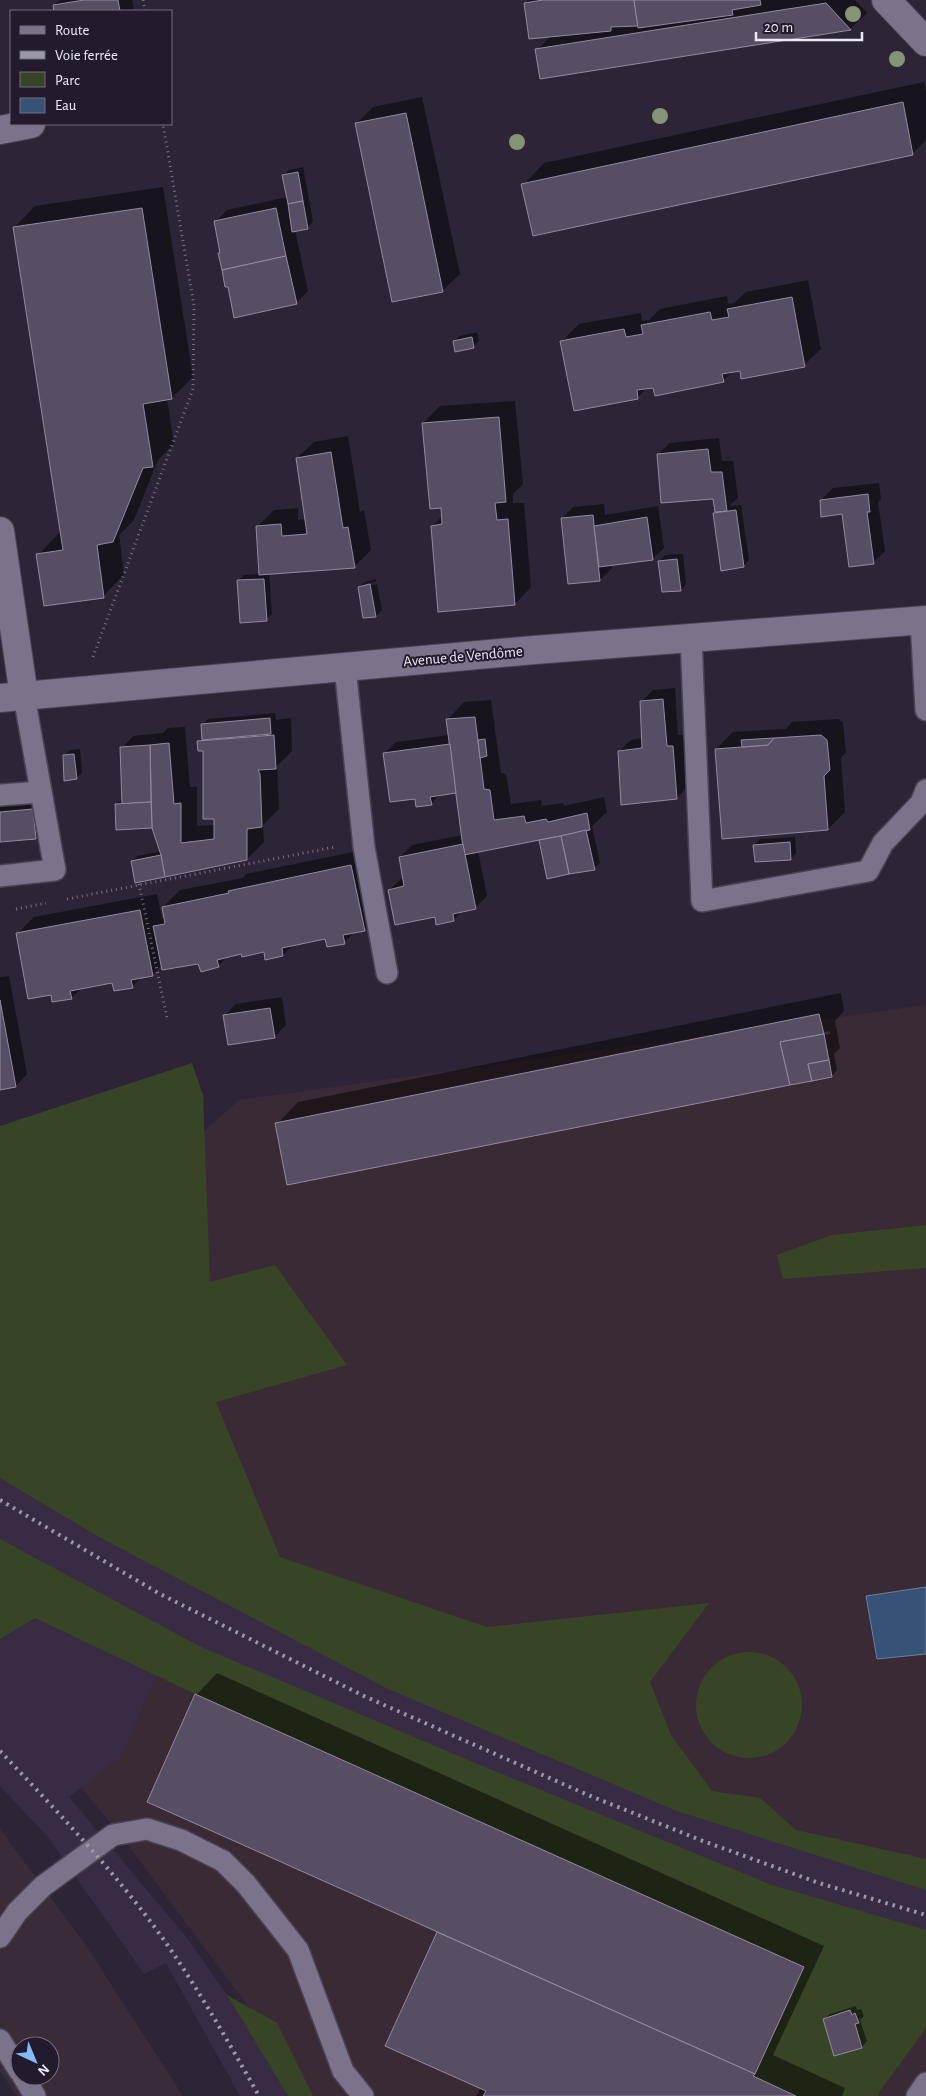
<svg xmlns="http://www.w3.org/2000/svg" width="926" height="2096" viewBox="0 0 926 2096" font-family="'Alegreya Sans',sans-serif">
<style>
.commercial{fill:#392b37;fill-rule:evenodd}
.industrial{fill:#3a2a36}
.built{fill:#382c45}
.green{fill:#374526}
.water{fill:#375277;stroke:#6e7f9d}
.shadow{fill:#0007;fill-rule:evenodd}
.building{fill:#584e64;stroke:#9489a2}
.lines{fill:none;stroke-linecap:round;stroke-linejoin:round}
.lane-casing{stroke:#494253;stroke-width:24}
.street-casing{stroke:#494253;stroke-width:30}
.secondary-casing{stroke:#494253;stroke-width:30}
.path{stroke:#776f81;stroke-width:3;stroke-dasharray:1 4;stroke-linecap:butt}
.lane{stroke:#7c7289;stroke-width:21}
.street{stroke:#7c7289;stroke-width:28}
.secondary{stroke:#7c7289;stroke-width:28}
.rail{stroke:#9e97a7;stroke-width:4;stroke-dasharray:2.5 5;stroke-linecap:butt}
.tree{fill:#869475}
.labels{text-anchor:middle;stroke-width:4;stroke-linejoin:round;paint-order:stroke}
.street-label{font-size:15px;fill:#efe9f7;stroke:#231a2d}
</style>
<rect width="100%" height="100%" fill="#2d2438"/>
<path class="commercial" d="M0,1829L85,1944L183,2096H17L0,2071ZM20,2046H50V2076H20Z"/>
<polygon class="industrial" points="926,1005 926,2096 303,2096 260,2022 121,1836 0,1688 0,1315 239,1100"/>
<polygon class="built" points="0,1464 405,1684 926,1880 926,1957 804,1967 156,1676 121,1756 69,1797 187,1938 227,1995 288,2096 240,2096 166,1963 144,1974 47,1836 0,1786"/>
<g class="green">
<polygon points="192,1063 203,1095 210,1282 275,1265 347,1365 216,1402 280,1557 487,1627 709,1603 650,1682 671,1735 712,1791 760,1798 796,1830 926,1859 926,1890 677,1811 388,1689 99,1537 0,1478 0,1126"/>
<polygon points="926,1225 926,1268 783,1279 777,1255 832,1235"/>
<polygon points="0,1539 199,1646 473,1762 772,1885 926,1930 926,2028 880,2091 878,2096 796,2096 753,2076 803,1967 195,1694 35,1618 0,1639"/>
<circle cx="749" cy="1705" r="53"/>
<polygon points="227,1995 277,2023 313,2096 288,2096"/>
</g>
<polygon class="water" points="926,1587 926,1654 877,1659 866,1596"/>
<g class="shadow">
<polygon points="60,0 132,0 134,11 55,11 54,5"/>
<polygon points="529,0 855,0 867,13 850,29 637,63 537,50 551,36 525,3"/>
<polygon points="924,82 926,93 926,140 913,153 523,185 544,163"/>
<polygon points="422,97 460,274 443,290 393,300 356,124 373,107"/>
<polygon points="303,167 313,222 307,228 295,230 308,291 296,303 229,286 219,254 221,252 215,222 227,210 287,197 284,176 289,170"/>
<polygon points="163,187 193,377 172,398 167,399 174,444 158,460 134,520 119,535 124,575 103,596 38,555 59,533 62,533 14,228 35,206"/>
<polygon points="808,280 821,349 804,365 741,369 734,370 723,381 648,387 637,398 562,341 579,324 641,313 642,321 649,320 660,309 727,296 728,304 734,303 746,292"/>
<polygon points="477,332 479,341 473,347 454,341 460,336"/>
<polygon points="515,401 523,484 513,494 513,503 524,503 531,587 515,604 433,526 442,516 442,506 423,423 440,406"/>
<polygon points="348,436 360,512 364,510 371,550 354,567 269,573 272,614 266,619 238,581 244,575 260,574 257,527 274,510 298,508 298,520 306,519 297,458 314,442"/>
<polygon points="719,438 722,461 733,461 738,498 729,506 741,505 749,560 744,566 714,513 716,511 714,498 658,454 670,443"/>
<polygon points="879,483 881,499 878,502 885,551 873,563 843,513 821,500 833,488"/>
<polygon points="604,504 605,515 658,506 664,548 652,559 611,564 612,568 600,580 570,583 562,518 573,507"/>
<polygon points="683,554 686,584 681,590 660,561 665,555"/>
<polygon points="376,579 376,582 364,584 364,587 377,584 382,610 376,616 364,617 359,587 365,582"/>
<polygon points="675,688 678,735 684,735 688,786 677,798 619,751 631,740 643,738 641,702 653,690"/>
<polygon points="491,700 501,773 506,774 511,804 541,800 542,806 563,803 564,806 604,797 607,812 592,826 600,863 594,868 540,839 478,851 487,896 476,907 463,910 453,920 436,915 389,890 401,879 404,878 400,857 412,845 463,835 457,792 440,794 431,804 416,797 385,753 396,742 450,735 448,719 464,702"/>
<polygon points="275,713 276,720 291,718 292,751 277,766 279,809 263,825 264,842 247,859 132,861 138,856 161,851 153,827 117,828 116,804 122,799 122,748 133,736 163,733 168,728 185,727 190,787 197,787 197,826 215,825 204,750 199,741 203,737 202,725 208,719"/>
<polygon points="838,719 843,723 846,752 841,758 845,812 828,829 716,749 733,732 786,729 792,722"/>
<polygon points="80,749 82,773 76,778 64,756 70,750"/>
<polygon points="45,798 47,827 35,838 0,841 0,801"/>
<polygon points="795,837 796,853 791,859 755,845 760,839"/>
<polygon points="368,849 381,913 364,930 355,932 344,942 326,938 294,944 283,955 265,951 242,953 228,956 218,966 199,962 162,965 152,975 143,976 132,987 113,982 82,988 71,998 52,993 17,934 34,917 157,894 162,919 165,915 163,907 180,890 243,878 246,874"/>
<polygon points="9,976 27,1074 16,1086 0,1089 0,977"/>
<path d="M841,993L844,1011L835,1021L840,1048L834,1054L837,1070L832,1076L277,1124L298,1102ZM830,1031V1034L804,1039V1036Z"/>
<polygon points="282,997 286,1025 274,1037 224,1016 236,1004"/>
<polygon points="217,1673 824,1946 773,2055 845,2088 842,2096 476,2096 481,2088 386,2045 439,1931 196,1695"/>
<polygon points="856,2006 857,2010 861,2009 864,2016 860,2020 867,2041 862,2047 824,2019 830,2014"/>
</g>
<g class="building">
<polygon points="84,0 118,0 120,11 54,11 53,5"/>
<polygon points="543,0 634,0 638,26 611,27 611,31 529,39 524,3"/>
<polygon points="634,0 760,0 761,5 732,10 733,15 638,28"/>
<polygon points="826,3 851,30 540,79 535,49"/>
<polygon points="903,102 913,155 533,236 521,184"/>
<polygon points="406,113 443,292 392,302 355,123"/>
<polygon points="298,172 303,201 288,204 282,175"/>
<polygon points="303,201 308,229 292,232 288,204"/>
<polygon points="142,208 172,399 143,404 153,467 143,468 113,542 97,545 104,598 44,606 36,554 63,550 13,227"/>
<polygon points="276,208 286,256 222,270 218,253 220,253 214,221"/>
<polygon points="286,256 297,304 234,318 228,287 225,287 222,270"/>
<polygon points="792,297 805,367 741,379 740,371 722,374 724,382 655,396 653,388 637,390 638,399 574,411 560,341 624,329 626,337 643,334 641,325 710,312 712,320 729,317 727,309"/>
<polygon points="472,337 474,348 455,352 453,341"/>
<polygon points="499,417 506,502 495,503 497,520 508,519 515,605 438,612 431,526 442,524 441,508 430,509 422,423"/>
<polygon points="708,449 711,472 722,472 727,511 715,512 713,499 661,503 657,454"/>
<polygon points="331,452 343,528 348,527 355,568 259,575 256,526 281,524 282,536 307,534 296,458"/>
<polygon points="868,494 870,512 867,512 874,564 849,567 842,514 821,517 820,500"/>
<polygon points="736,510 744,567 721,571 713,513"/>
<polygon points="593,515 600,581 568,584 561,518"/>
<polygon points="647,517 653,560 599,567 594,526"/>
<polygon points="677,559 681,591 662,592 658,561"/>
<polygon points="264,579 267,621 240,623 237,580"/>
<polygon points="370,584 376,617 363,618 358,587"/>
<polygon points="663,699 667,746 673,746 677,799 621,805 618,751 642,748 640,701"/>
<polygon points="475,717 484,789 490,790 494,820 524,816 526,823 546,819 548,822 587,813 590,830 464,855 446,719"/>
<polygon points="270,718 271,734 202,740 201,724"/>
<polygon points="274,735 276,769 258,770 260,774 262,827 247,829 247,860 165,877 161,855 152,828 150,745 169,743 174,804 181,803 181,843 189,842 214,839 214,819 203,819 203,751 198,751 197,741"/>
<polygon points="821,735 827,740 830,770 824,776 828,830 722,839 715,749 768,745 774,738"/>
<polygon points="774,738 768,745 742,747 741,740"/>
<polygon points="485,739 487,756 480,758 478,740"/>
<polygon points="450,744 456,793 430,797 432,805 416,807 415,799 390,802 383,753"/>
<polygon points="150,745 151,802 122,804 120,747"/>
<polygon points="74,754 77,779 64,781 63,755"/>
<polygon points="151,802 152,828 116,830 115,804"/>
<polygon points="33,809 36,839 0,842 0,812"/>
<polygon points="586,830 595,870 569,874 561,836"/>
<polygon points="561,836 569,874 547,879 539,840"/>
<polygon points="790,842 791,860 755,862 753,845"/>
<polygon points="463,844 476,909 453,914 454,921 436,925 435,917 395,925 388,890 404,886 399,857"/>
<polygon points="161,855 165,877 135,883 131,861"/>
<polygon points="351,865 365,931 343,935 345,944 327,947 325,939 282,948 283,956 265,960 264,952 242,957 241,954 217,960 219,967 201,972 198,964 162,970 153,926 165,924 162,907 229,893 228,891"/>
<polygon points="140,910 153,976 131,980 133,988 114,991 112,983 70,991 72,999 52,1002 51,995 28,999 16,933"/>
<polygon points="0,1000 16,1087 0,1090"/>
<polygon points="270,1008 275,1038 228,1045 223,1015"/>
<polygon points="819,1014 824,1034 780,1042 790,1085 287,1185 275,1123"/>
<polygon points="824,1034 829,1060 808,1064 812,1081 790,1085 780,1042"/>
<polygon points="829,1060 832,1077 812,1081 808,1064"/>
<polygon points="195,1694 804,1967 755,2074 147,1802"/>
<polygon points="437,1932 755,2074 753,2076 796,2096 483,2096 486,2091 385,2046"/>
<polygon points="850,2010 852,2015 855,2013 859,2023 855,2024 862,2048 834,2056 823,2019"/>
</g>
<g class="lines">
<defs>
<g id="lane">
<polyline points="921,621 926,710"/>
<polyline points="691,638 702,901 868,871 883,843 921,803 926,790"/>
<polyline points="345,667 364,847 387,973"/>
<polyline points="0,795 41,792"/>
<polyline points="0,876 55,870 24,696"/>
<polyline points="0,1937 17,1912 43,1886 113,1835 147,1829 181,1840 223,1861 246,1884 298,1950 343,2071 363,2096"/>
<polyline points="0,2040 20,2072"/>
<polyline points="23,2076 35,2096"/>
<polyline points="917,2096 926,2083"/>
</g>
<g id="street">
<polyline points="886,0 926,42"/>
<polyline points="0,130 31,124"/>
<polyline points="0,531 24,696"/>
</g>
<polyline id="secondary" points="0,698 534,650 926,620"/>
</defs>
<use href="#lane" class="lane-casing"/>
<use href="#street" class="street-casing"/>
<use href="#secondary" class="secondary-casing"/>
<g class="path">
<polyline points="143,0 145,11"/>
<polyline points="93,657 193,389 194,306 163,124"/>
<polyline points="139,884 167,1018"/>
<polyline points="67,899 335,847"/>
<polyline points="16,909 46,903"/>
</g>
<use href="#lane" class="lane"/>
<use href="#street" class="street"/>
<use href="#secondary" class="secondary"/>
<g class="rail">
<polyline points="0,1500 160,1594 366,1697 588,1795 703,1841 819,1883 926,1915"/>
<path d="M0,1751C57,1811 116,1873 164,1940C199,1990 229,2043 259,2096"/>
</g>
</g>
<g class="tree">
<circle cx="853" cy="14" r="8"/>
<circle cx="897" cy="59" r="8"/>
<circle cx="660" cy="116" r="8"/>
<circle cx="517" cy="142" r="8"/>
</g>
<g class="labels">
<g class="street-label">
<text transform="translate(463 656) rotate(-5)" y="5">Avenue de Vendôme</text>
</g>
</g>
<rect x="10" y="10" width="162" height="115" fill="#231a2d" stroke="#756d7e"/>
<rect x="20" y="26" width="25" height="8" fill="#7c7289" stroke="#756d7e"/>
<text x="55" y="35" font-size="15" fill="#efe9f7">Route</text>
<rect x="20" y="51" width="25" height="8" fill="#9e97a7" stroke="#756d7e"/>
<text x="55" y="60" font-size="15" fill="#efe9f7">Voie ferrée</text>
<rect x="20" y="72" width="25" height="15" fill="#374526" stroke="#756d7e"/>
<text x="55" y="85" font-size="15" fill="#efe9f7">Parc</text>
<rect x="20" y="98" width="25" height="15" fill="#375277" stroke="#756d7e"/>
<text x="55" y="110" font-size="15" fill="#efe9f7">Eau</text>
<g transform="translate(35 2061) rotate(136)"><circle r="24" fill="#231a2d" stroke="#756d7e"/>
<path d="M0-4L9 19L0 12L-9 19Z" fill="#84bcfb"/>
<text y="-8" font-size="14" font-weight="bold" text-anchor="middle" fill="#efe9f7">N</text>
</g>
<path d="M756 32v8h106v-8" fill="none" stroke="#efe9f7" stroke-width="2.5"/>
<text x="764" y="32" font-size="15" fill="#efe9f7" stroke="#231a2d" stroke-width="4" paint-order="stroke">20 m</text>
</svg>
